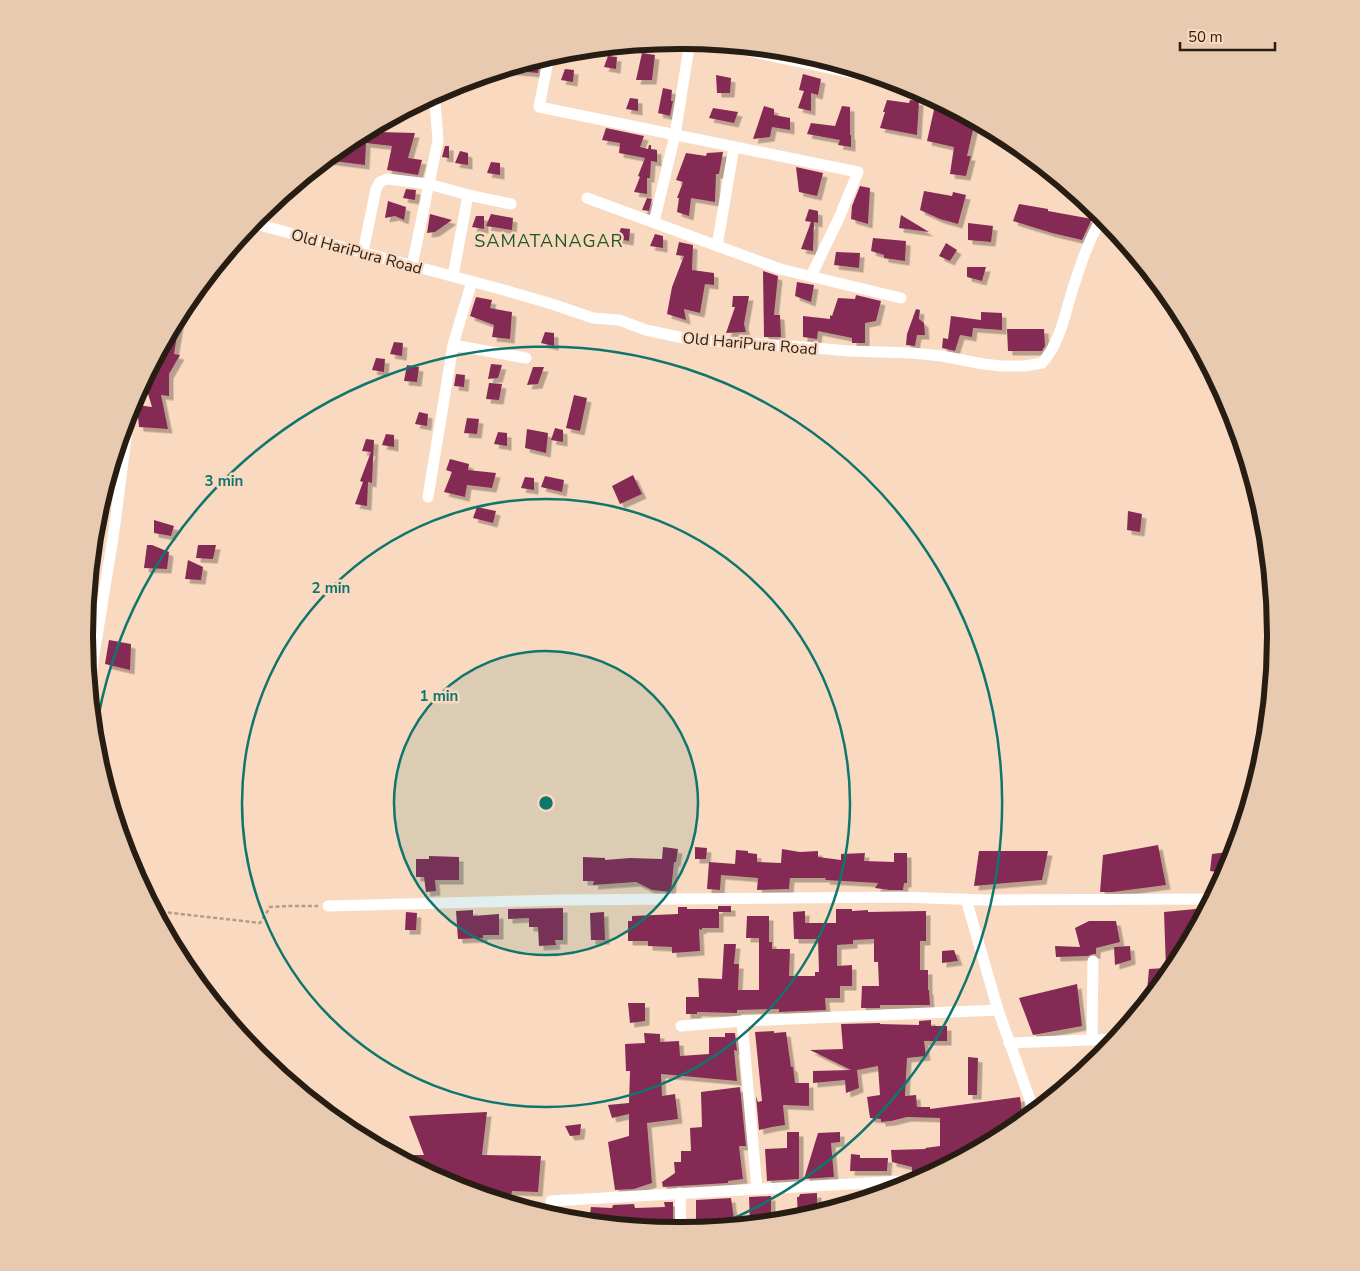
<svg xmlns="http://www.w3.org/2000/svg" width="1360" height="1271" viewBox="0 0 1360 1271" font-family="'Nunito Sans',sans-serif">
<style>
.building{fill:#842b55;filter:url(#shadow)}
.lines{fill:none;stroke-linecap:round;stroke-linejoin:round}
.path{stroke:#b59c87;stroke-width:2.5;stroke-dasharray:4 2.5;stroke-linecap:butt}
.minor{stroke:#fff;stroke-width:11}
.ring{fill:none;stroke:#0f766e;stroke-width:2.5}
.labels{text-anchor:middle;stroke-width:5;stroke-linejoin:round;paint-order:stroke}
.street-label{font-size:16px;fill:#281d13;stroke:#f9d9bf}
.neighbourhood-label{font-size:18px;letter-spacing:1px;fill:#1e5624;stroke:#f9d9bf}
.rim{fill:none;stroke:#281d13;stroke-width:6}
.centre{fill:#0f766e;stroke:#f9d9bf;stroke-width:2.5}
.ring-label{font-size:15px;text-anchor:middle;font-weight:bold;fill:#0f766e;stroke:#f9d9bf;stroke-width:5;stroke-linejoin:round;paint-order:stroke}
</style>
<defs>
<filter id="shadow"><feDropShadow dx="4.5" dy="4.5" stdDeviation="0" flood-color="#0004"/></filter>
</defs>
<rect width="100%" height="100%" fill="#f9d9bf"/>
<g class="building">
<polygon points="642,53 655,55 652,80 636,80"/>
<polygon points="608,56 617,57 616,69 604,67"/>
<polygon points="540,59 538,73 504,70"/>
<polygon points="565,69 574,70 573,82 561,80"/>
<polygon points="803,74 821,79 818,95 811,93 811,111 798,108 804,91 799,90"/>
<polygon points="716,75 731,78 730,93 717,93"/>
<polygon points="663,88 672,90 671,101 673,101 670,116 658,113"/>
<polygon points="630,98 638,99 638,111 626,109"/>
<polygon points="887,100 909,103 910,100 919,101 917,135 880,128 885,112 883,112"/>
<polygon points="936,101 975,121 967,156 971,156 966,176 950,174 954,147 927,141"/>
<polygon points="764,106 774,109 774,115 790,118 790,130 772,127 770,137 753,139"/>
<polygon points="842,106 850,107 850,135 851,135 851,147 838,145 840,140 807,134 811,123 835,126"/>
<polygon points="713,108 738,112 734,123 709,118"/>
<polygon points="371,128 380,130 379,132 415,133 408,158 422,160 418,175 387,170 392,146 366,143 365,165 325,160 349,140"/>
<polygon points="606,128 644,136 640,147 648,149 649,145 651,145 651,149 657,150 657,162 651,161 650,178 647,178 647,194 634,192 640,177 638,176 645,158 619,153 620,143 602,140"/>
<polygon points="445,146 449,146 449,158 442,157"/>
<polygon points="460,151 468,153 468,165 455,163"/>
<polygon points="723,152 719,174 716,174 715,202 691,198 689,216 677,212 679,198 677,198 683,182 676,180 686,153 706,156 707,153"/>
<polygon points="491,162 500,163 500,175 487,173"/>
<polygon points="796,167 823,173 817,196 799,192"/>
<polygon points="860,186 870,188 868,224 851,219 852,206"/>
<polygon points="406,189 416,190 415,200 403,198"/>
<polygon points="924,191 952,196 953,192 966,195 958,224 940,219 920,210"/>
<polygon points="647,198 652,199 649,211 642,210"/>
<polygon points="388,201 406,207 404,220 395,216 385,218"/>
<polygon points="1019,204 1048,209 1048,211 1092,219 1082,240 1052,233 1013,221"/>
<polygon points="809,209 818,211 818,223 814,222 813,251 801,249 811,222 805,221"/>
<polygon points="430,214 452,220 435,232 427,233"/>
<polygon points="491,214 513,218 512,230 486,226"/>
<polygon points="901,215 929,232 899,228"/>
<polygon points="476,216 484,216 484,229 472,227"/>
<polygon points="968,223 993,226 991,242 968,240"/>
<polygon points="621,228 630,229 629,241 617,239"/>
<polygon points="655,234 663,236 663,248 650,246"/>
<polygon points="873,238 906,241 905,261 884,258 884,255 871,251"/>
<polygon points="679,242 693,245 692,270 714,273 714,285 705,284 700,313 684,309 686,320 667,314 672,287 684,256 676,255"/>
<polygon points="946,243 957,250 950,261 939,256"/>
<polygon points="836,252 860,253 859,268 834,265"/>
<polygon points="967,267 986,267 982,281 967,277"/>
<polygon points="763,271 778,276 774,315 780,315 781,337 764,337"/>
<polygon points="797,282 814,285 811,302 795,296"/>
<polygon points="856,295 881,301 876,321 865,323 865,343 852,343 852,338 818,331 817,339 803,337 803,316 830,319 830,315 832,316 838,298 855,299"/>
<polygon points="733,296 749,296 744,324 746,332 726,333 735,307 732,307"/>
<polygon points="476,297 492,300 490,308 512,312 510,339 492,337 494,325 470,316"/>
<polygon points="916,309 920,310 919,319 924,323 925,335 917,335 915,346 906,345 907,334"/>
<polygon points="981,312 1002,313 1002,330 973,328 972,337 960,335 955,351 942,348 943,338 948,339 951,316 981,320"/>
<polygon points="178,318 180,318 174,354 180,355 169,374 169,396 161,395 168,429 139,427 137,405 152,407 144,380"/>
<polygon points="1007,329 1044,329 1045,346 1042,351 1008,351"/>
<polygon points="545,332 554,333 554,346 541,343"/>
<polygon points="394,342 403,343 402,356 390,354"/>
<polygon points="376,358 385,359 384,372 372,370"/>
<polygon points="491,364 502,365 498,378 488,379"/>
<polygon points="407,365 419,367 417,382 404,381"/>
<polygon points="533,367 544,367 538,384 527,385"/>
<polygon points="456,374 465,375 464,387 454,386"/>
<polygon points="489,383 502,384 499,400 486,399"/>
<polygon points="574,395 587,398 580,431 566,428"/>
<polygon points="419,412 428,414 427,426 415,424"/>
<polygon points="467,418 479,419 477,434 464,433"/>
<polygon points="555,428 563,430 563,442 551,440"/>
<polygon points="527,429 548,433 546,453 525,448"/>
<polygon points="498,432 507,433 507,446 494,444"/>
<polygon points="386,434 394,435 394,447 382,445"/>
<polygon points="366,439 374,440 372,483 368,482 367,506 355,504 363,482 360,481 371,452 362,451"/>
<polygon points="450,459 469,464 468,470 496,473 492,488 467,485 465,497 444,492 452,472 446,470"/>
<polygon points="633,475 642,494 620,504 612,486"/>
<polygon points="545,476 564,480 562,492 541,487"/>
<polygon points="525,477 534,478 534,490 521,488"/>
<polygon points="477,507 496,511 493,523 473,518"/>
<polygon points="1128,511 1142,514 1140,532 1127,530"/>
<polygon points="154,520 174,526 171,536 154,533"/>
<polygon points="147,545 152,545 169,552 167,569 144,568"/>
<polygon points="198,545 216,545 213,559 196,558"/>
<polygon points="188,560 203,567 201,580 185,579"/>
<polygon points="109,640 131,644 130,670 105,664"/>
<polygon points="1158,845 1166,885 1113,892 1100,892 1103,855"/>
<polygon points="663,847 678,849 676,862 674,862 671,892 652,890 636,882 593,885 594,881 583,881 583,857 605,858 605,860 630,858 662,859"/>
<polygon points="695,847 707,848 706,859 695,859"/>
<polygon points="782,849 800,852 818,851 818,857 841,860 841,854 865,853 864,861 894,862 894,853 907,853 907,883 904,883 903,890 890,890 875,888 878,883 825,880 826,878 790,878 789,889 757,890 758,878 721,875 720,890 707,889 709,862 735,864 736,850 748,851 748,853 757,854 757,862 781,863"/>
<polygon points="979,851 1048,851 1042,880 974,886"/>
<polygon points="1228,852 1227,856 1233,854 1230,864 1225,873 1210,871 1212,854"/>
<polygon points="429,856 459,857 459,880 435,880 436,891 426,892 424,877 416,877 416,859 429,859"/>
<polygon points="718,906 731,906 731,912 719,912 719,928 702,928 702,930 699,929 700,951 672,953 672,947 648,946 648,941 628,941 628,921 632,921 632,916 678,914 678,907 687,907 687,909 718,909"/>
<polygon points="563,908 563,940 555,940 556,945 539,946 538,927 529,927 529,918 508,919 508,909"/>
<polygon points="1206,908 1175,967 1146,1002 1149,969 1166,968 1164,912"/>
<polygon points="836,909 852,909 852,911 868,910 868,912 926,911 926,941 920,941 920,970 928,970 928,990 929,990 930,1005 880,1005 880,1008 861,1008 862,986 879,986 878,962 874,962 874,939 853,940 853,944 837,945 837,966 852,965 852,986 840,986 840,998 825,998 826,1010 779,1012 779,1009 737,1010 737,1013 697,1012 697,1014 686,1014 686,997 699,997 698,978 722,979 724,944 736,944 734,964 739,964 738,990 759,990 759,938 746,938 747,916 769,916 769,942 772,942 772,949 790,949 789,976 815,976 815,972 819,972 818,939 794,939 793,912 805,911 805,923 836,923"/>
<polygon points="473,910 473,916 499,914 499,935 483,935 483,938 458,939 456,911"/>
<polygon points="406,912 417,913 416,930 405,930"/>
<polygon points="604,912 605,940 591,940 590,913"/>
<polygon points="1089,921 1116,921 1120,942 1096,948 1096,954 1093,954 1088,956 1056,957 1055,946 1080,947 1075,928"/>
<polygon points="1130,946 1131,960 1115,965 1114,947"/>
<polygon points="954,950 958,961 942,963 942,951"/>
<polygon points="1077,984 1082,1026 1033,1035 1019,998"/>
<polygon points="628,1003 645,1003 645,1021 630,1023"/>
<polygon points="931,1020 931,1026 947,1026 947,1041 924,1041 926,1056 907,1058 905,1096 916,1095 917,1107 930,1107 930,1109 1020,1097 1023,1121 1011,1131 932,1173 912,1173 912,1167 892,1162 891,1150 926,1149 925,1148 940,1146 940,1118 907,1117 891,1121 881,1122 881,1119 870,1118 867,1097 880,1095 878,1066 857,1070 859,1088 846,1093 845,1080 813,1083 813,1071 851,1070 810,1050 843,1049 841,1024 880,1023 880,1024 919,1025 919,1021"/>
<polygon points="774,1031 774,1033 786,1032 791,1067 793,1067 795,1083 809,1083 809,1106 783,1105 785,1125 772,1127 759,1130 756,1096 758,1102 762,1101 755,1032"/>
<polygon points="644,1033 660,1034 660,1042 679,1041 680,1056 709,1054 709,1037 725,1037 725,1033 735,1033 737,1051 734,1050 737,1081 661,1074 662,1096 675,1094 678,1119 647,1123 652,1183 634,1189 615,1190 608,1142 629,1136 629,1114 612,1118 608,1105 629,1103 630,1071 626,1071 625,1044 645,1043"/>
<polygon points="968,1057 978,1058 977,1095 968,1095"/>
<polygon points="740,1087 746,1146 739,1146 743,1179 728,1181 728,1183 663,1187 662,1182 675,1173 674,1162 681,1162 681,1151 691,1151 690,1128 702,1127 701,1092"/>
<polygon points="487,1112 482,1155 541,1156 538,1192 512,1191 510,1203 452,1186 395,1155 424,1155 409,1116"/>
<polygon points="581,1124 580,1135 570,1136 565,1126"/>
<polygon points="787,1132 799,1132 799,1179 767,1181 765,1149 787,1148"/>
<polygon points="840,1132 840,1142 831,1143 834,1177 804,1179 818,1133"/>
<polygon points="851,1154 860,1155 860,1158 888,1158 887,1171 850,1171"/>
<polygon points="817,1193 817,1213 804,1217 798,1217 797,1197 799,1197 800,1194"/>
<polygon points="771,1196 771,1219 760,1219 760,1221 750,1222 749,1197"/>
<polygon points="731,1198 735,1226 696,1229 696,1200"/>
<polygon points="664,1202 673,1202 673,1221 631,1222 632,1226 589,1222 591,1207 612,1208 613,1205 634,1204 635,1208 665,1207"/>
</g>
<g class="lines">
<polyline class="path" points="155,911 260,923 270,907 289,906 318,906"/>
<g class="minor">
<polyline points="711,43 900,83"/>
<polyline points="549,56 539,107 858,172 839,218 811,276"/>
<polyline points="587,198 780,269 901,298"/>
<polyline points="654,222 675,135 690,41"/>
<path d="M252,223L504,290L552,304L593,318L619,320L646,330L693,340L791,346L849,351L912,353L942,356L983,364L1002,366H1025L1042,363C1060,343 1065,314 1073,288C1081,263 1089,239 1103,216"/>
<polyline points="717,246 734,147"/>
<polyline points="363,252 376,189 380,182 387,179 429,184 468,195 511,204"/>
<polyline points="412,266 438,140 435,102 434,95"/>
<polyline points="453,276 468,195"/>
<polyline points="453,345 526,358"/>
<polyline points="428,497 453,345 472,281"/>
<polyline points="89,686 114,531 130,407"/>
<polyline points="966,899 998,1010 1034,1111"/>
<polyline points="328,906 560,900 900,897 985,900 1211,899"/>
<polyline points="742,1021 757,1189"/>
<polyline points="681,1026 742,1021 998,1010"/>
<polyline points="1092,1040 1093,961"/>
<polyline points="1009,1043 1115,1039"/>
<polyline points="680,1193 681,1231"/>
<polyline points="550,1215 551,1201 919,1180"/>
</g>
</g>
<circle cx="546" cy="803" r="152" fill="#0f766e" fill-opacity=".12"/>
<g class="ring">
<circle cx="546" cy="803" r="152"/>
<circle cx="546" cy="803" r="304"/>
<path d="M95 736A456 456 0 1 1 713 1227"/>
</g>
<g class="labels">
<g class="street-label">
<text transform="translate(357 251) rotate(15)" y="6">Old HariPura Road</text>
<text transform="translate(750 343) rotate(5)" y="6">Old HariPura Road</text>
</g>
<g class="neighbourhood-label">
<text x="549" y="247">SAMATANAGAR</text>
</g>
</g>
<path d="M0 0H1360V1271H0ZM679 49H681A586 586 0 0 1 1267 635V636A586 586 0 0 1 681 1222H679A586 586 0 0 1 93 636V635A586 586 0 0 1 679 49Z" fill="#e8cab1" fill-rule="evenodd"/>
<path class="rim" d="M679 49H681A586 586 0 0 1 1267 635V636A586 586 0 0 1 681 1222H679A586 586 0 0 1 93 636V635A586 586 0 0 1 679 49Z"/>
<circle cx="546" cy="803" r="8" class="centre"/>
<g class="ring-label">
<text x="224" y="486">3 min</text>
<text x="331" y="593">2 min</text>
<text x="439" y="701">1 min</text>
</g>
<path d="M1180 42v8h95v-8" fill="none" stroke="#281d13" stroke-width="2.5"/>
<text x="1188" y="42" font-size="15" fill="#281d13" stroke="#f9d9bf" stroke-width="4" paint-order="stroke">50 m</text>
</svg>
